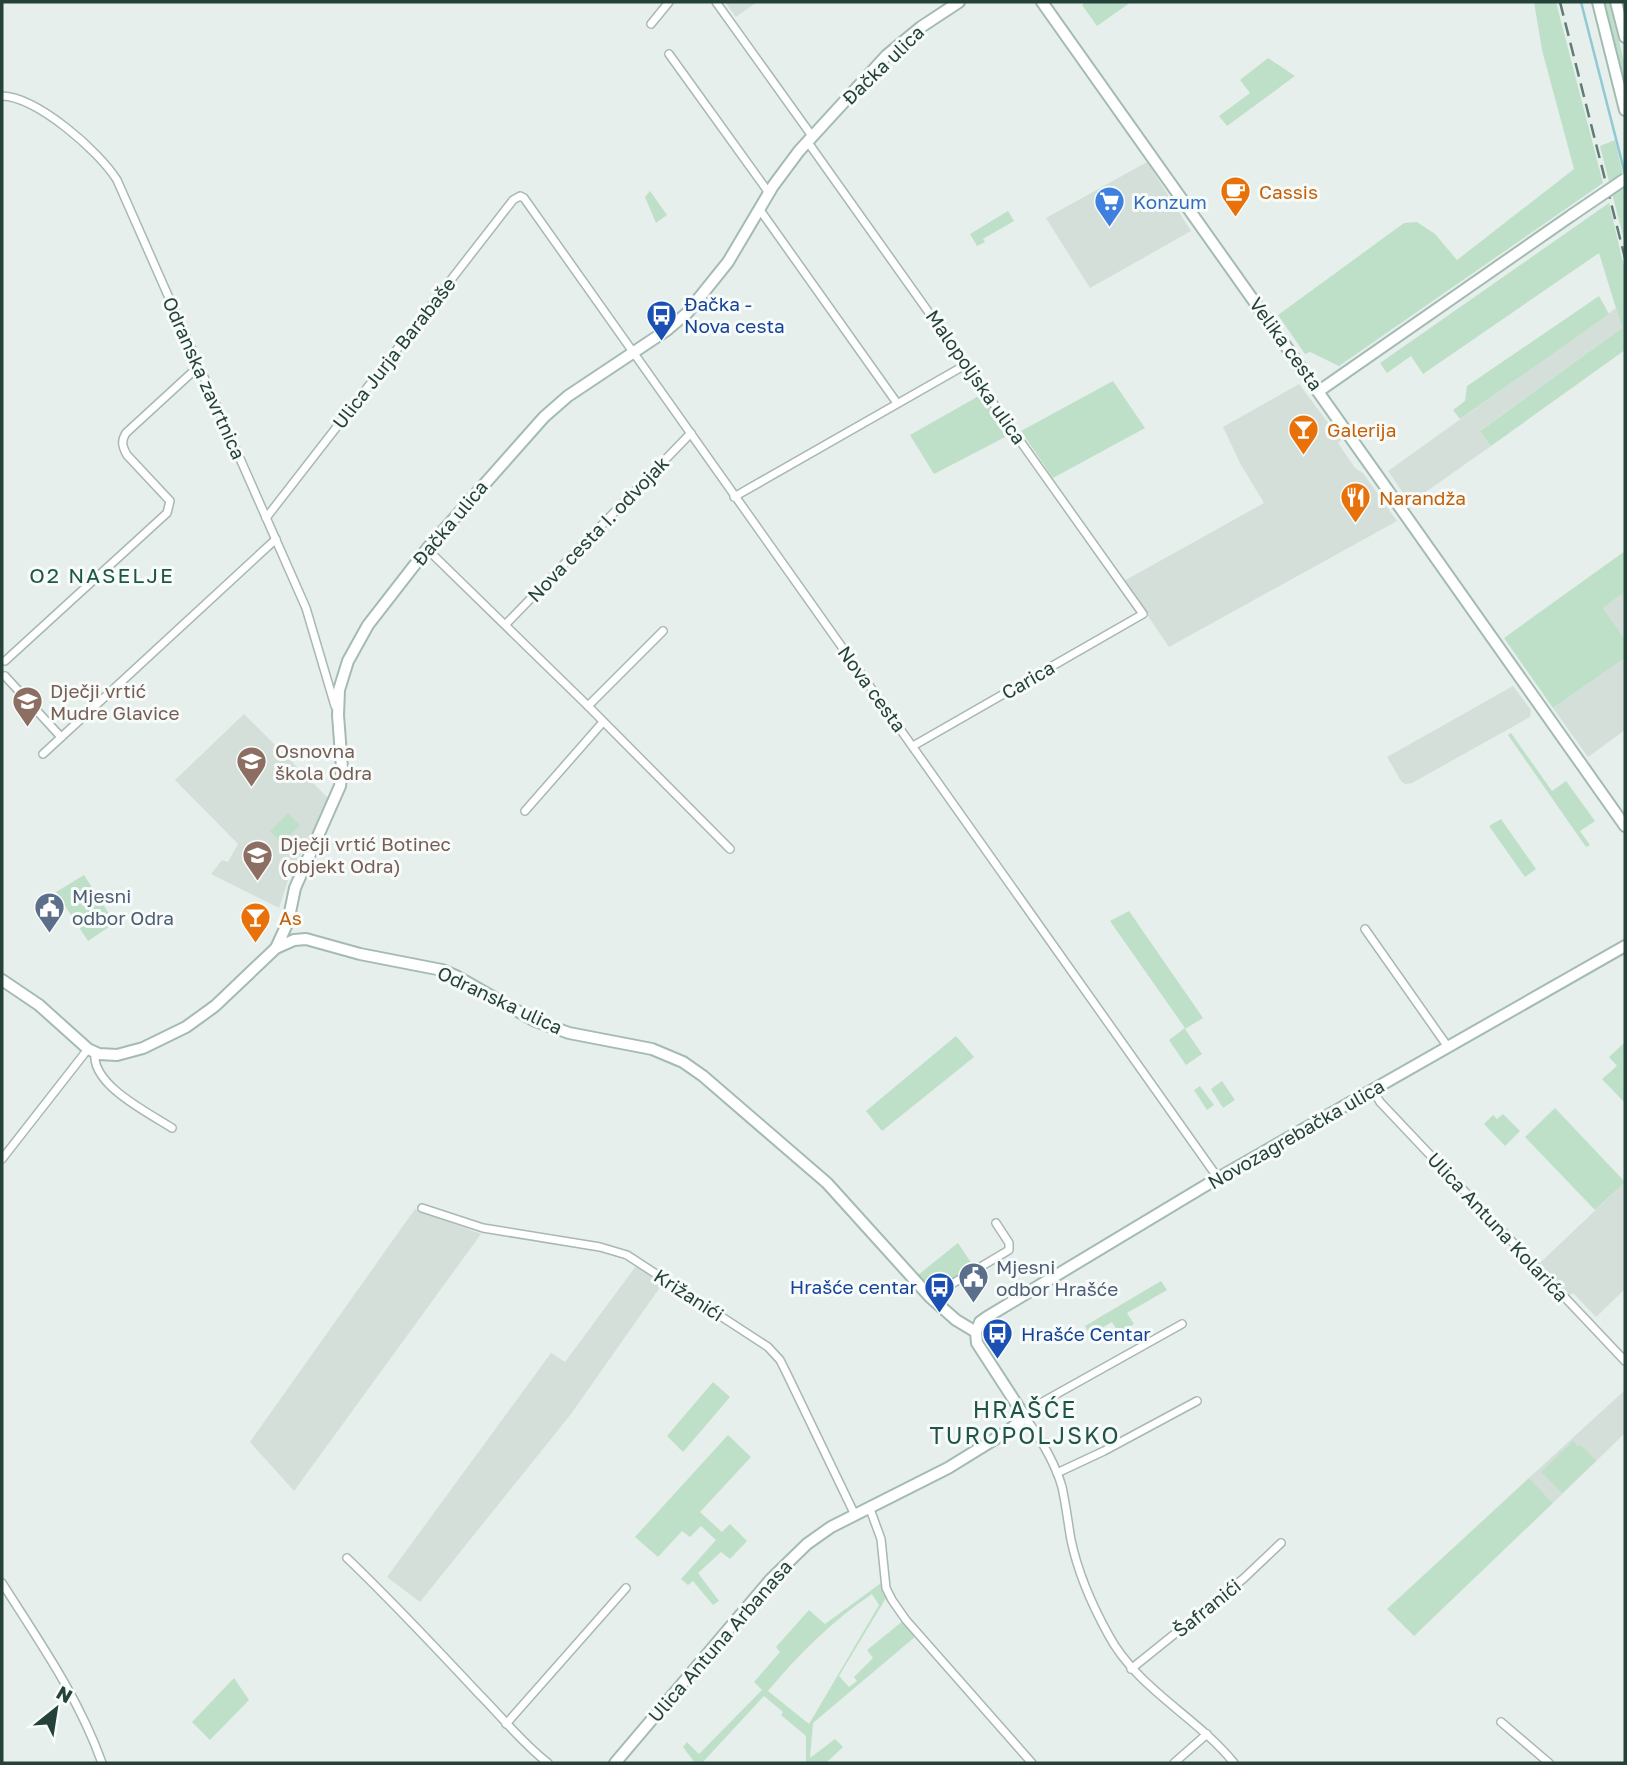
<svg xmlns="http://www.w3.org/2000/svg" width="1627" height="1765" viewBox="0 0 1627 1765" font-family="'Golos Text',sans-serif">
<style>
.built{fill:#d4dfda}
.green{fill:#bfe0c8;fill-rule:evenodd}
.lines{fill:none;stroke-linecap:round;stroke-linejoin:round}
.stream{stroke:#8ec9d4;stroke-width:2.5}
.street-casing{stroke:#a8b8b2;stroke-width:10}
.secondary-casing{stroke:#a4bbb3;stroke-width:14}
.street{stroke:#fff;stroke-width:7}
.secondary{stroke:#fff;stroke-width:10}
.rail{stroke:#5f7d75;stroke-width:2.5;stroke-dasharray:14 7;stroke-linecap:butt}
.secondary-bridge-casing{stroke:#a4bbb3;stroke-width:14;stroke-linecap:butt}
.secondary-bridge{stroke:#fff;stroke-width:10}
.labels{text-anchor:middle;stroke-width:6;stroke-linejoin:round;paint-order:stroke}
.street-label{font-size:19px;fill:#24423a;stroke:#f7fbf9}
.food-label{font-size:19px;fill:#c56008;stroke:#f7fbf9;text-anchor:start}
.shop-label{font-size:19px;fill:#366cbe;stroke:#f7fbf9;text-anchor:start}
.transit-label{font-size:19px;fill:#164399;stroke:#f7fbf9;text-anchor:start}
.education-label{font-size:19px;fill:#785e54;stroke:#f7fbf9;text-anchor:start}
.service-label{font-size:19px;fill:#4e5e75;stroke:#f7fbf9;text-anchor:start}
.neighbourhood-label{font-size:21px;letter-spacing:2px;fill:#1f5548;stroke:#f7fbf9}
.quarter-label{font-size:23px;letter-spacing:2px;fill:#1f5548;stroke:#f7fbf9}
</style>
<rect width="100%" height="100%" fill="#e6efeb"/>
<g class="built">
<polygon points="725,2 757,2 736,17"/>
<polygon points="1147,162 1191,231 1090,288 1046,218"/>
<polygon points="1616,308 1622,328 1481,430 1491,446 1410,503 1388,471"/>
<polygon points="1299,384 1341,440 1338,443 1355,468 1363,473 1397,521 1169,647 1124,581 1264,503 1241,465 1223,427"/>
<polygon points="1625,592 1625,639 1603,608"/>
<polygon points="1625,658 1625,730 1588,757 1553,708"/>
<polygon points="1513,686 1531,710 1530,717 1412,783 1405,784 1401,781 1387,757"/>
<polygon points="244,714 329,799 289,877 279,908 211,874 222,860 228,862 238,844 175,780"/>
<polygon points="1625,1182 1625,1289 1596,1317 1573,1293 1570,1295 1540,1263"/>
<polygon points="415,1209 481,1234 294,1491 250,1442"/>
<polygon points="636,1266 663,1283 571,1414 420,1602 387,1577 551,1353 565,1362"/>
<polygon points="1625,1390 1625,1433 1553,1503 1529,1478"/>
</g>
<g class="green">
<polygon points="1086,2 1131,2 1097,26 1082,5"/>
<polygon points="1534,2 1556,2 1603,183 1339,366 1310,352 1305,354 1278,315 1404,223 1417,222 1435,234 1457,260 1574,169 1542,50"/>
<polygon points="1604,2 1609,2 1625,65 1625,85"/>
<polygon points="1268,58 1295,76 1227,126 1219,116 1250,93 1240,80"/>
<polygon points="1615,140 1625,183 1625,244 1600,146"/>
<polygon points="650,191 667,215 656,223 645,197"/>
<polygon points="1609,203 1625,271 1625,350 1491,446 1480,431 1622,328 1599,253 1423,374 1411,356 1387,373 1380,363"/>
<polygon points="1008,211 1014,221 983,239 985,242 977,246 970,234"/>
<polygon points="1599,296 1609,314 1460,419 1453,410 1465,401 1467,386"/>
<polygon points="1113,381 1145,428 1053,478 1021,431"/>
<polygon points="984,393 1011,434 934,474 910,435"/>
<polygon points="1625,551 1625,592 1603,608 1625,639 1625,658 1553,708 1504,638"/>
<polygon points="1511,733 1552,791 1566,781 1595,821 1580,831 1590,845 1586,847 1508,735"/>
<polygon points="288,813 300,825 282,843 270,831"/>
<polygon points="1501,819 1536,869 1525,877 1489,826"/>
<polygon points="84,875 115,923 88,941 56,892"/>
<polygon points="1129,911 1203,1018 1185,1029 1202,1054 1186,1065 1169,1040 1185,1028 1110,921"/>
<polygon points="956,1036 974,1057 882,1131 866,1111"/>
<polygon points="1624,1043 1625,1044 1625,1103 1602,1079 1617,1066 1609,1057"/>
<polygon points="1222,1081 1235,1100 1223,1108 1211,1089"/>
<polygon points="1200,1086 1214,1105 1207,1110 1194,1090"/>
<polygon points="1555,1108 1625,1182 1595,1210 1525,1137"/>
<polygon points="1503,1114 1520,1131 1505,1146 1484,1124 1493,1115 1497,1119"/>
<polygon points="958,1243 974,1267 938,1290 930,1287 918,1275"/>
<polygon points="1161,1281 1167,1290 1127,1313 1134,1324 1119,1333 1112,1322 1090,1335 1085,1326"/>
<polygon points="713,1382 730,1397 683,1452 667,1436"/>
<polygon points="728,1435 751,1457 700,1512 722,1532 730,1524 747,1541 730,1559 721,1552 698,1573 719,1601 713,1605 693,1581 688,1585 681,1579 716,1540 701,1526 690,1537 682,1531 658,1557 635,1537"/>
<polygon points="1573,1441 1577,1446 1581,1445 1596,1461 1562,1493 1541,1472"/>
<polygon points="1529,1478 1553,1503 1414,1636 1387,1609"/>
<path d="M881,1583L882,1591L886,1598L839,1676L849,1687L857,1681L854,1677L873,1658L867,1650L903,1621L916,1636L813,1723L810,1758L835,1739L843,1747L826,1763H806V1736L781,1715L783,1712L764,1696L702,1763H695L683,1747L687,1742L699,1754L762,1690L754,1682L780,1652L776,1647L809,1610L825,1624ZM872,1594L879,1605L809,1724L768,1691C798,1655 833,1620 872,1594Z"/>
<polygon points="234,1678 249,1700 210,1740 192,1722"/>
</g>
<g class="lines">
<polyline class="stream" points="1581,2 1625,174"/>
<defs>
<g id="street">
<polyline points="716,2 812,136"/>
<polyline points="651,24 669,2"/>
<polyline points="669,54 769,193"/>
<path d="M2,96C37,97 98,150 117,180L306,608L335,706"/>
<polyline points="807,141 1143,614 913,746"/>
<polyline points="760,210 897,403"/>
<polyline points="734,497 967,364"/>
<polyline points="266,518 513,200 520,196 524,198 1218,1178"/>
<polyline points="427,549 588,706 730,849"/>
<polyline points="506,624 691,433"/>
<path d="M5,661L167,513L170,501L127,455C122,446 121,441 126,433L199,366"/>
<polyline points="5,676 61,737"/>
<polyline points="588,706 663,631"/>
<polyline points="43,754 276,539"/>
<polyline points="525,811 603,722"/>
<polyline points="1365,929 1448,1047"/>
<path d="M95,1053C91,1085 149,1113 172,1128"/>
<polyline points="1373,1091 1380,1102 1625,1361"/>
<polyline points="2,1159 88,1049"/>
<polyline points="422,1208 483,1228 600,1247 627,1255 768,1347 780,1360 787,1374 855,1515"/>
<polyline points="930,1297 1009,1250 1009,1243 996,1223"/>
<path d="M1182,1324L1037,1405L1025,1417C1040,1438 1055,1462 1062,1487C1066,1505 1068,1523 1071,1540C1078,1573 1092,1605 1108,1634C1137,1689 1196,1716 1234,1763"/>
<polyline points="1057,1473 1104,1451 1197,1401"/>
<polyline points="870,1509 881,1539 886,1588 892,1600 906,1620 1032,1763"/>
<path d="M347,1558C393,1602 436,1648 479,1694C502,1717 522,1743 548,1763"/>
<path d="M2,1583C39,1641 79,1698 102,1763"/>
<polyline points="1131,1669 1243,1579 1281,1543"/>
<polyline points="1501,1722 1549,1763"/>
<polyline points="506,1724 626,1588"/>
<polyline points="1174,1763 1207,1734"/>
</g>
<g id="secondary">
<path d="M1042,2C1238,275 1430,552 1625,826"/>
<polyline points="1598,2 1625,110"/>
<polyline points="1616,2 1625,37"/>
<polyline points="1319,391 1572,215"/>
<polyline points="276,948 288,922 295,888 340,786 342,768 338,715 339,690 348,661 368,625 427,549 544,417 568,396 667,330 687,313 728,262 773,186 799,151 887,55 921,27 959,2"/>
<polyline points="2,980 39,1005 88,1049 99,1054 117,1055 143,1048 186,1027 215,1006 276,948 294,940 306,939 360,954 442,970 458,977 535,1021 569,1033 652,1049 683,1062 703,1076 827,1183 930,1297 956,1320 976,1332"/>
<polyline points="976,1332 980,1322 987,1317 1218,1178 1625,946"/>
<polyline points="615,1763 771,1579 807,1544 831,1527 948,1468 1008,1431 1025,1417 977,1343 976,1332"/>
</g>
</defs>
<use href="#street" class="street-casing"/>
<use href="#secondary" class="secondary-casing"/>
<use href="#street" class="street"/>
<use href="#secondary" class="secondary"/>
<polyline class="rail" points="1560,2 1625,258"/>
<defs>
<polyline id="secondary-bridge" points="1572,215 1625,179"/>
</defs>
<use href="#secondary-bridge" class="secondary-bridge-casing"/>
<use href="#secondary-bridge" class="secondary-bridge"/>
</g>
<defs>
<symbol id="cafe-pin" viewBox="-11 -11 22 30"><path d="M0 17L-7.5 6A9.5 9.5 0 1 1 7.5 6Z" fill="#e8710a" stroke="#f7fbf9"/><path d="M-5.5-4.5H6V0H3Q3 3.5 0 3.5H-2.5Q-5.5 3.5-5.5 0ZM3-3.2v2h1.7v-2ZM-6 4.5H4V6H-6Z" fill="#fff"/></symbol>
<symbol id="supermarket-pin" viewBox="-11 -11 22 30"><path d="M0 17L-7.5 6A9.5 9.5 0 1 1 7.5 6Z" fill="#3f7fe0" stroke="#f7fbf9"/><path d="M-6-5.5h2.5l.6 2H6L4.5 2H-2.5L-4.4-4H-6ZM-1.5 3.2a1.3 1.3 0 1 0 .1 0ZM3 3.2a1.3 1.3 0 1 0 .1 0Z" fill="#fff"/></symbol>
<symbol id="bus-pin" viewBox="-11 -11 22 30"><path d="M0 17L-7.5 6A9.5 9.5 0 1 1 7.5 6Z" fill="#1a4fb4" stroke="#f7fbf9"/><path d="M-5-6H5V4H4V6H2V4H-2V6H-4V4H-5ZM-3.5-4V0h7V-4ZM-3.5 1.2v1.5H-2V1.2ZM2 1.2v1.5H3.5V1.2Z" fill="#fff"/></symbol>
<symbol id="bar-pin" viewBox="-11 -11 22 30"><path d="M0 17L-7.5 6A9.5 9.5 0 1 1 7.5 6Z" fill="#e8710a" stroke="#f7fbf9"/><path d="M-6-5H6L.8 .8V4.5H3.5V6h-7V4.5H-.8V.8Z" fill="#fff"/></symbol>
<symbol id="restaurant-pin" viewBox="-11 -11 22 30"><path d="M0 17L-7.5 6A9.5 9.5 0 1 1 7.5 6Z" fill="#e8710a" stroke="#f7fbf9"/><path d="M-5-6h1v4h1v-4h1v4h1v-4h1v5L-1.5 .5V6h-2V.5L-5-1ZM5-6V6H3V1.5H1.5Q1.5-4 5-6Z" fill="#fff"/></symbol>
<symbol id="school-pin" viewBox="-11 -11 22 30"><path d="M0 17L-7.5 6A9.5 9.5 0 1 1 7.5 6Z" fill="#8d6e63" stroke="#f7fbf9"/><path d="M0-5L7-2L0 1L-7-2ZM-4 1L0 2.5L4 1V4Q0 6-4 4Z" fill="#fff"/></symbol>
<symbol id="civic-pin" viewBox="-11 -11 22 30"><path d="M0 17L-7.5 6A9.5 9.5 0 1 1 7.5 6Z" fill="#5c6f8a" stroke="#f7fbf9"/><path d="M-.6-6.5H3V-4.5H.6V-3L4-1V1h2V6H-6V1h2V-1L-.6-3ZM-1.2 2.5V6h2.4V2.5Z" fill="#fff"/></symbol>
</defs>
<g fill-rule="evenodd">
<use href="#cafe-pin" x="1218" y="174" width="35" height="47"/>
<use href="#supermarket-pin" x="1092" y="184" width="35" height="47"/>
<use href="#bus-pin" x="644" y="298" width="35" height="47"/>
<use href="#bar-pin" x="1286" y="412" width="35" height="47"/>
<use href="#restaurant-pin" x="1338" y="480" width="35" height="47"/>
<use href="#school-pin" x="10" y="684" width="35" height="47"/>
<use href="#school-pin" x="234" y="744" width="35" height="47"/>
<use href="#school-pin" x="240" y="838" width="35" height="47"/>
<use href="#civic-pin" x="32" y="890" width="35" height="47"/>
<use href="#bar-pin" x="238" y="900" width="35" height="47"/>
<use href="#civic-pin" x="956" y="1260" width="35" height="47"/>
<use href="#bus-pin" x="922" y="1270" width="35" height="47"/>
<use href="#bus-pin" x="980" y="1316" width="35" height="47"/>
</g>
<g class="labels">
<g class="street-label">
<text transform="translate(883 65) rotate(-44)" y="7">Đačka ulica</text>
<text transform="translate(1286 344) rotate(54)" y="7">Velika cesta</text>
<text transform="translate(394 353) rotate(-52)" y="7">Ulica Jurja Barabaše</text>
<text transform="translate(976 377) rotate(55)" y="7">Malopoljska ulica</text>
<text transform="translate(204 378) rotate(66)" y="7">Odranska zavrtnica</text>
<text transform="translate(450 523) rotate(-50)" y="7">Đačka ulica</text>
<text transform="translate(598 529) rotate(-46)" y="7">Nova cesta I. odvojak</text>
<text transform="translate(1028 680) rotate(-30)" y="7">Carica</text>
<text transform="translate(872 689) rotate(54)" y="7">Nova cesta</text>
<text transform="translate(500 1000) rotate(25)" y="7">Odranska ulica</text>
<text transform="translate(1296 1134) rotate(-30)" y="7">Novozagrebačka ulica</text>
<text transform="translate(1498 1227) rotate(47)" y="7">Ulica Antuna Kolarića</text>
<text transform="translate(689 1295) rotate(33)" y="7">Križanići</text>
<text transform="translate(1207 1608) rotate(-39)" y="7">Šafranići</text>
<text transform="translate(720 1641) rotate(-49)" y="7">Ulica Antuna Arbanasa</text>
</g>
<g class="food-label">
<text x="1259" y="199">Cassis</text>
<text x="1327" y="437">Galerija</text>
<text x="1379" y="505">Narandža</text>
<text x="279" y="925">As</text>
</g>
<g class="shop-label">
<text x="1133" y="209">Konzum</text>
</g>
<g class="transit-label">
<text x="684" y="311">Đačka -<tspan x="684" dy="22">Nova cesta</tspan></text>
<text x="917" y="1294" text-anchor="end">Hrašće centar</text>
<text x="1021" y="1341">Hrašće Centar</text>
</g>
<g class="education-label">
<text x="50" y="698">Dječji vrtić<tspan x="50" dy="22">Mudre Glavice</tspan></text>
<text x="275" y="758">Osnovna<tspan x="275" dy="22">škola Odra</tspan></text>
<text x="280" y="851">Dječji vrtić Botinec<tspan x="280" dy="22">(objekt Odra)</tspan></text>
</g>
<g class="service-label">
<text x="72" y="903">Mjesni<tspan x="72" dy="22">odbor Odra</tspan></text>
<text x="996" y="1274">Mjesni<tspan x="996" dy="22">odbor Hrašće</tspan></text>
</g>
<g class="neighbourhood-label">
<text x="102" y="583">O2 NASELJE</text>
</g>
<g class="quarter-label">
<text x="1025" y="1418">HRAŠĆE<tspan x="1025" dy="26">TUROPOLJSKO</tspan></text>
</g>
</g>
<rect width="1627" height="1765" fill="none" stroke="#24423a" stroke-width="7"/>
<g transform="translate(56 1709) rotate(30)" stroke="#f7fbf9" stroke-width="5" paint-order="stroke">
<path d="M0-5L12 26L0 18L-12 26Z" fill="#24423a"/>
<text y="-10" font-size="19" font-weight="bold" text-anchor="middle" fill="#24423a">N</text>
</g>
</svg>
